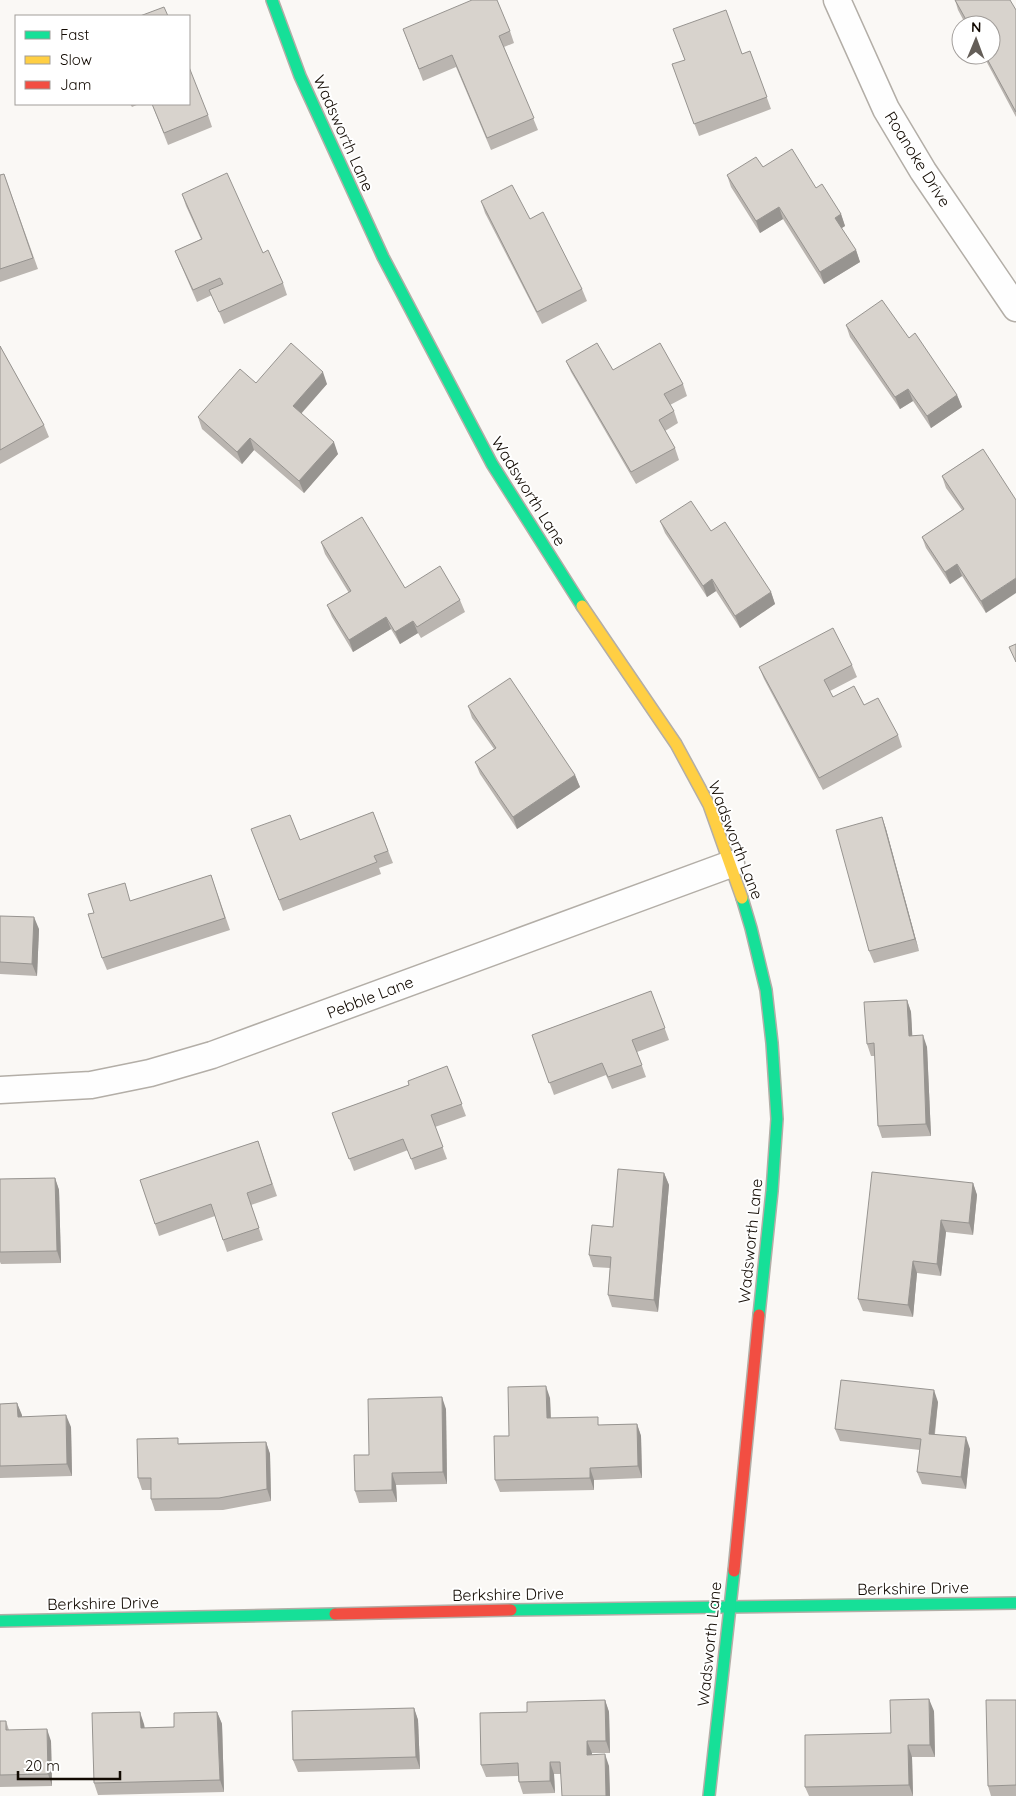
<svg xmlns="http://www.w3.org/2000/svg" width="1016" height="1796" viewBox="0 0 1016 1796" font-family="Quicksand,sans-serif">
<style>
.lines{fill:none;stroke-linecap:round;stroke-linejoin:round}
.street-casing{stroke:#b3aea7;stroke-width:29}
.fast-casing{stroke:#b3aea7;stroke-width:14}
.slow-casing{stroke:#b3aea7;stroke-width:14}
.jam-casing{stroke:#b3aea7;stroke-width:14}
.street{stroke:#fefefe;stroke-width:26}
.fast{stroke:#16e098;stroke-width:11}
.slow{stroke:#ffcf43;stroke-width:11}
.jam{stroke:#f24e42;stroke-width:11}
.wall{fill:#bab5b0}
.shaded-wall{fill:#979490}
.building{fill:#d8d3cd;stroke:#979490}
.labels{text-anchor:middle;stroke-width:4;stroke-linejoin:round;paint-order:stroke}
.street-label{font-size:16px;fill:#130b03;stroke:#fff}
</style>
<rect width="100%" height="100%" fill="#faf8f5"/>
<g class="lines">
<defs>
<g id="street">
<polyline points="837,0 886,109 923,171 1016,308"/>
<polyline points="0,1090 91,1085 150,1073 212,1055 731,864"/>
</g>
<g id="fast">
<polyline points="272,0 300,76 383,257 492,464 582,606"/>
<polyline points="742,898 751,928 766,990 772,1043 777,1119 772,1191 759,1315"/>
<polyline points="511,1610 1016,1603"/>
<polyline points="0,1621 335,1614"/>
<polyline points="709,1796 734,1571"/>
</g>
<polyline id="slow" points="582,606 676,744 709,805 742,898"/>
<g id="jam">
<polyline points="734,1571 759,1315"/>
<polyline points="335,1614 511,1610"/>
</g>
</defs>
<use href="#street" class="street-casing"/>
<use href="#fast" class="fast-casing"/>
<use href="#slow" class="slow-casing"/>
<use href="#jam" class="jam-casing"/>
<use href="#street" class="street"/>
<use href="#fast" class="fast"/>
<use href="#slow" class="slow"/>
<use href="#jam" class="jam"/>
</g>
<g class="wall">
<polygon points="955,0 1016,10 1016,117 983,55 991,55 991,25 966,25 958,10"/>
<polygon points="403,29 510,31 514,43 504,47 538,130 491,150 456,67 423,81"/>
<polygon points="750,51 771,109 699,136 672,64 742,54"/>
<polygon points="130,104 139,104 132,107"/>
<polygon points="152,104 189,104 208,115 212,127 168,145"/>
<polygon points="763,167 816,188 841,214 845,226 841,228 856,250 860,262 824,284 783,219 760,233 731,187 727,175"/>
<polygon points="4,174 38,269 0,282 0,175"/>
<polygon points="182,194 263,253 283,283 287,295 224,324 212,295 197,302 180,263 175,251 201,239 186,206"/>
<polygon points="481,201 530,219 582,289 587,301 542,324 485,213"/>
<polygon points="846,325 909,338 957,395 962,407 931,428 913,401 900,409 850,337"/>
<polygon points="0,346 44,425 49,437 0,464"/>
<polygon points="566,361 683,384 687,396 670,405 674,411 678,423 665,431 675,448 679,460 636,484 571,372"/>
<polygon points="256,383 327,384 301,414 338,454 304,493 254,450 242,464 202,429 198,417"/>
<polygon points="983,449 986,613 962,576 950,584 926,548 922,537 962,510 946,488 942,476"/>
<polygon points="660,521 711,531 771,592 775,604 740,628 716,591 707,597 665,533"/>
<polygon points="321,542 405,588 460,600 465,612 421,638 418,633 400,644 391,629 353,652 332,617 327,605 349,593 325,554"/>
<polygon points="852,665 857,677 830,691 833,697 864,705 898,735 902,747 823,790 764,679 759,667"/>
<polygon points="468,706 575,775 580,787 517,829 480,774 475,762 494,749 472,718"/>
<polygon points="373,812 393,863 379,868 381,874 283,911 251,829 300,840"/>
<polygon points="882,817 886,829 919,951 874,963 869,951"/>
<polygon points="211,875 230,930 107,970 102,958 131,901"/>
<polygon points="0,916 39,929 37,976 0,974"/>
<polygon points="651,991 669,1040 637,1052 646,1077 612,1089 606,1075 554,1095 532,1035"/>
<polygon points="907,1000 911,1012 912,1036 927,1047 931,1136 882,1138 878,1126 875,1056 871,1056 867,1044"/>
<polygon points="447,1066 466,1116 435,1127 447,1159 415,1170 408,1150 354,1171 332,1113 409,1085"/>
<polygon points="258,1141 277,1196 251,1205 263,1240 227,1252 215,1216 159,1236 140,1180"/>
<polygon points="664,1173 669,1185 658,1312 612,1307 608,1295 610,1268 593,1267 589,1255"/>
<polygon points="55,1178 59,1190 61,1263 1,1264 0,1262 0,1179"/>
<polygon points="973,1183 977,1195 973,1235 946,1232 941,1276 917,1273 913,1317 863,1311 858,1299"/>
<polygon points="550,1398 551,1418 600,1425 637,1424 641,1436 642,1478 594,1480 594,1490 500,1492 495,1480 509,1436"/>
<polygon points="938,1402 935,1434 970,1449 966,1489 922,1484 917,1472 920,1450 840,1441 835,1429"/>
<polygon points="17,1403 22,1417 71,1427 72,1476 0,1478 0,1404"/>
<polygon points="446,1409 447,1484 396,1485 397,1502 359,1503 355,1491"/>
<polygon points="266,1442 270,1454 271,1501 223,1510 155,1511 151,1499 151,1490 142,1490 138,1478 180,1443"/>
<polygon points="605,1700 609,1712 610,1753 592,1753 592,1755 609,1766 610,1796 562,1796 561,1774 554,1774 555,1793 523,1794 519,1782 518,1776 486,1777 481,1765 527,1712"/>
<polygon points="1016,1700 1016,1796 991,1796 988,1786"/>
<polygon points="414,1708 418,1720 420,1769 298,1772 293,1760"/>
<polygon points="934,1711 935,1757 912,1757 913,1796 809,1796 805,1787"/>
<polygon points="217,1712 222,1724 224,1792 98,1795 94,1783 144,1724 145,1728 174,1727"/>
<polygon points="0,1721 6,1721 9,1730 51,1741 52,1786 0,1787"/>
</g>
<g class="shaded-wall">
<polygon points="779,207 783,219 760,233 756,221"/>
<polygon points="841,214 845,226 839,230 835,218"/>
<polygon points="856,250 860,262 824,284 820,272"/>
<polygon points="323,372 327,384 297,418 293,406"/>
<polygon points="908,389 913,401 900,409 895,397"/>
<polygon points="957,395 962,407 931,428 927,416"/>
<polygon points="250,438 254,450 242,464 237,452"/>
<polygon points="334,442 338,454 304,493 299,481"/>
<polygon points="957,564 962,576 950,584 945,572"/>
<polygon points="1016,578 1016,593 986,613 981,601"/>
<polygon points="712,579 716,591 707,597 703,586"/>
<polygon points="771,592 775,604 740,628 735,616"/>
<polygon points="386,617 391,629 353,652 349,640"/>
<polygon points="413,621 418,633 400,644 395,632"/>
<polygon points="575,775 580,787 517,829 513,817"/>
<polygon points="882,817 886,829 919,951 915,939"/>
<polygon points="34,917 39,929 37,976 32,964"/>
<polygon points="907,1000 911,1012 913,1048 909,1036"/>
<polygon points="923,1035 927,1047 931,1136 926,1124"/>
<polygon points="664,1173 669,1185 658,1312 654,1300"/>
<polygon points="55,1178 59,1190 61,1263 57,1251"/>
<polygon points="973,1183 977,1195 973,1235 969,1223"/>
<polygon points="941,1220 946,1232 941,1276 937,1264"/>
<polygon points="913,1261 917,1273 913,1317 908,1305"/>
<polygon points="546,1386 550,1398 551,1430 547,1418"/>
<polygon points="934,1390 938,1402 933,1446 929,1434"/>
<polygon points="442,1397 446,1409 447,1484 443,1472"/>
<polygon points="17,1403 22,1415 22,1429 18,1417"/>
<polygon points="66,1415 71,1427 72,1476 67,1464"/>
<polygon points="637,1424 641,1436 642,1478 638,1466"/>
<polygon points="966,1437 970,1449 966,1489 961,1477"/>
<polygon points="266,1442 270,1454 271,1501 267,1489"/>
<polygon points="590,1468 594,1480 594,1490 590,1478"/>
<polygon points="392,1473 396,1485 397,1502 392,1490"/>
<polygon points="929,1699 934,1711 935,1757 930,1745"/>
<polygon points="605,1700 609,1712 610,1753 606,1741"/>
<polygon points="414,1708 418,1720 420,1769 416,1757"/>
<polygon points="140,1712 144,1724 145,1740 141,1728"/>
<polygon points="217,1712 222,1724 224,1792 220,1780"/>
<polygon points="47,1729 51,1741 52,1786 48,1774"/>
<polygon points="587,1741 592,1753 592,1767 587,1755"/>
<polygon points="908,1745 912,1757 913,1796 909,1785"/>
<polygon points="605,1754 609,1766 610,1796 606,1796"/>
<polygon points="550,1762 554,1774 555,1793 550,1781"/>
</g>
<g class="building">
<polygon points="472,0 497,0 510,31 499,36 534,118 487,138 452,55 419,69 403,29"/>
<polygon points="955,0 1010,0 1016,10 1016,112 985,55 991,55 991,25 969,25"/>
<polygon points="164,7 168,16 140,16"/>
<polygon points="726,10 742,54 750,51 767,97 694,124 672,64 685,60 673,29"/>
<polygon points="189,67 208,115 164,133 152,104 189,104"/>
<polygon points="792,149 816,188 822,184 841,214 835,218 856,250 820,272 779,207 756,221 727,175 756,157 763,167"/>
<polygon points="227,173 263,253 268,250 283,283 219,312 209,290 223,284 220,278 193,290 175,251 202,239 182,194"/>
<polygon points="4,174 33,258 0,269 0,175"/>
<polygon points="512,185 530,219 543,212 582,289 537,312 481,201"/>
<polygon points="882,300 909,338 915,333 957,395 927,416 908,389 895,397 846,325"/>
<polygon points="291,343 323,372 293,406 334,442 299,481 250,438 237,452 198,417 240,369 256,383"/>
<polygon points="597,343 613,370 660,343 683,384 664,394 674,411 659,420 675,448 631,472 566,361"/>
<polygon points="0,346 44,425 0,450"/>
<polygon points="983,449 1016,500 1016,578 981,601 957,564 945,572 922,537 964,509 942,476"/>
<polygon points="691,501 711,531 725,522 771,592 735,616 712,579 703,586 660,521"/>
<polygon points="362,517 405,588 440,566 460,600 417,627 413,621 395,632 386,617 349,640 327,605 351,591 321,542"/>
<polygon points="833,628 852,665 824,680 833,697 854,686 864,705 878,698 898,735 819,778 759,667"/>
<polygon points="1016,644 1016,662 1009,647"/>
<polygon points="510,678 575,775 513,817 475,762 496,748 468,706"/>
<polygon points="373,812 388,851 374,856 377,862 279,900 251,829 290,815 300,840"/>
<polygon points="882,817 915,939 869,951 836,830"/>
<polygon points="211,875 225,918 102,958 88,914 94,913 88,894 125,883 130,901"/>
<polygon points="0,916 34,917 32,964 0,962"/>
<polygon points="651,991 665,1028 632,1040 642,1065 608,1077 602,1063 549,1083 532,1035"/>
<polygon points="907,1000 909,1036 923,1035 926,1124 878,1126 874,1043 867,1044 864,1002"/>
<polygon points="447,1066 462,1104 431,1115 443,1147 411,1159 403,1139 349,1159 332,1113 409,1085 408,1081"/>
<polygon points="258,1141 272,1184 247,1193 259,1228 223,1240 211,1204 155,1224 140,1180"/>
<polygon points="618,1169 664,1173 654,1300 608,1295 611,1257 589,1255 592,1225 613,1227"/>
<polygon points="872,1172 973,1183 969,1223 941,1220 937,1264 913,1261 908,1305 858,1299"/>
<polygon points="55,1178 57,1251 0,1252 0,1179"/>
<polygon points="841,1380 934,1390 929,1434 966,1437 961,1477 917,1472 921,1439 835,1429"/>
<polygon points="546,1386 547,1418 598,1417 598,1425 637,1424 638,1466 590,1468 590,1478 495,1480 494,1436 509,1436 508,1387"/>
<polygon points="442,1397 443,1472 392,1473 392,1490 355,1491 354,1455 369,1455 368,1399"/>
<polygon points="17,1403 18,1417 66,1415 67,1464 0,1466 0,1404"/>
<polygon points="178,1438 178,1444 266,1442 267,1489 219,1498 151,1499 151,1478 138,1478 137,1439"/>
<polygon points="929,1699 930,1745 908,1745 909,1785 805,1787 805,1735 891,1733 890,1700"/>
<polygon points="605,1700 606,1741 587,1741 587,1755 605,1754 606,1796 562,1796 560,1762 550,1762 550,1781 519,1782 518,1763 481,1765 480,1713 527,1712 527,1702"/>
<polygon points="986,1700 1016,1700 1016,1785 988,1786"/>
<polygon points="414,1708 416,1757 293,1760 292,1711"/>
<polygon points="140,1712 141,1728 174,1727 174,1713 217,1712 220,1780 94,1783 92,1713"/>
<polygon points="0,1721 6,1721 6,1730 47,1729 48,1774 0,1775"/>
</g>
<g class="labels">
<g class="street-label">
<text transform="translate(344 133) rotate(66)" y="6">Wadsworth Lane</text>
<text transform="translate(918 159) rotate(58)" y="6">Roanoke Drive</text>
<text transform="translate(529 491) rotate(58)" y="6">Wadsworth Lane</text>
<text transform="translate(736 840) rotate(69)" y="6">Wadsworth Lane</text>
<text transform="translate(370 997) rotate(-21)" y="6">Pebble Lane</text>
<text transform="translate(750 1241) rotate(-84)" y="6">Wadsworth Lane</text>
<text transform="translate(913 1588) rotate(-1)" y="6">Berkshire Drive</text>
<text transform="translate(508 1594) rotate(-1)" y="6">Berkshire Drive</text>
<text transform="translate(103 1603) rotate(-1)" y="6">Berkshire Drive</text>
<text transform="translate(709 1644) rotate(-84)" y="6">Wadsworth Lane</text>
</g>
</g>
<rect x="15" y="15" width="175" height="90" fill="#ffffff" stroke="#a19d9a"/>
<rect x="25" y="31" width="25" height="8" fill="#16e098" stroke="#a19d9a"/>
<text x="60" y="40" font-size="15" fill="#130b03">Fast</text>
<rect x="25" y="56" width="25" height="8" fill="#ffcf43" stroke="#a19d9a"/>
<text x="60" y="65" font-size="15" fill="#130b03">Slow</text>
<rect x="25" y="81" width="25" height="8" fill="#f24e42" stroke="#a19d9a"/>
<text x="60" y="90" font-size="15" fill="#130b03">Jam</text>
<g transform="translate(976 40) rotate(1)"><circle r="24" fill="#ffffff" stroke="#a19d9a"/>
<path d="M0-4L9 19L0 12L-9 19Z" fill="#645e58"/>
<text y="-8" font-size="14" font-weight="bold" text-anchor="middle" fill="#130b03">N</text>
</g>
<path d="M18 1771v8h102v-8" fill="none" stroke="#130b03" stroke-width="2.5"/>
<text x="25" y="1771" font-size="15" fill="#130b03" stroke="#ffffff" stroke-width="4" paint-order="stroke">20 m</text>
</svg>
